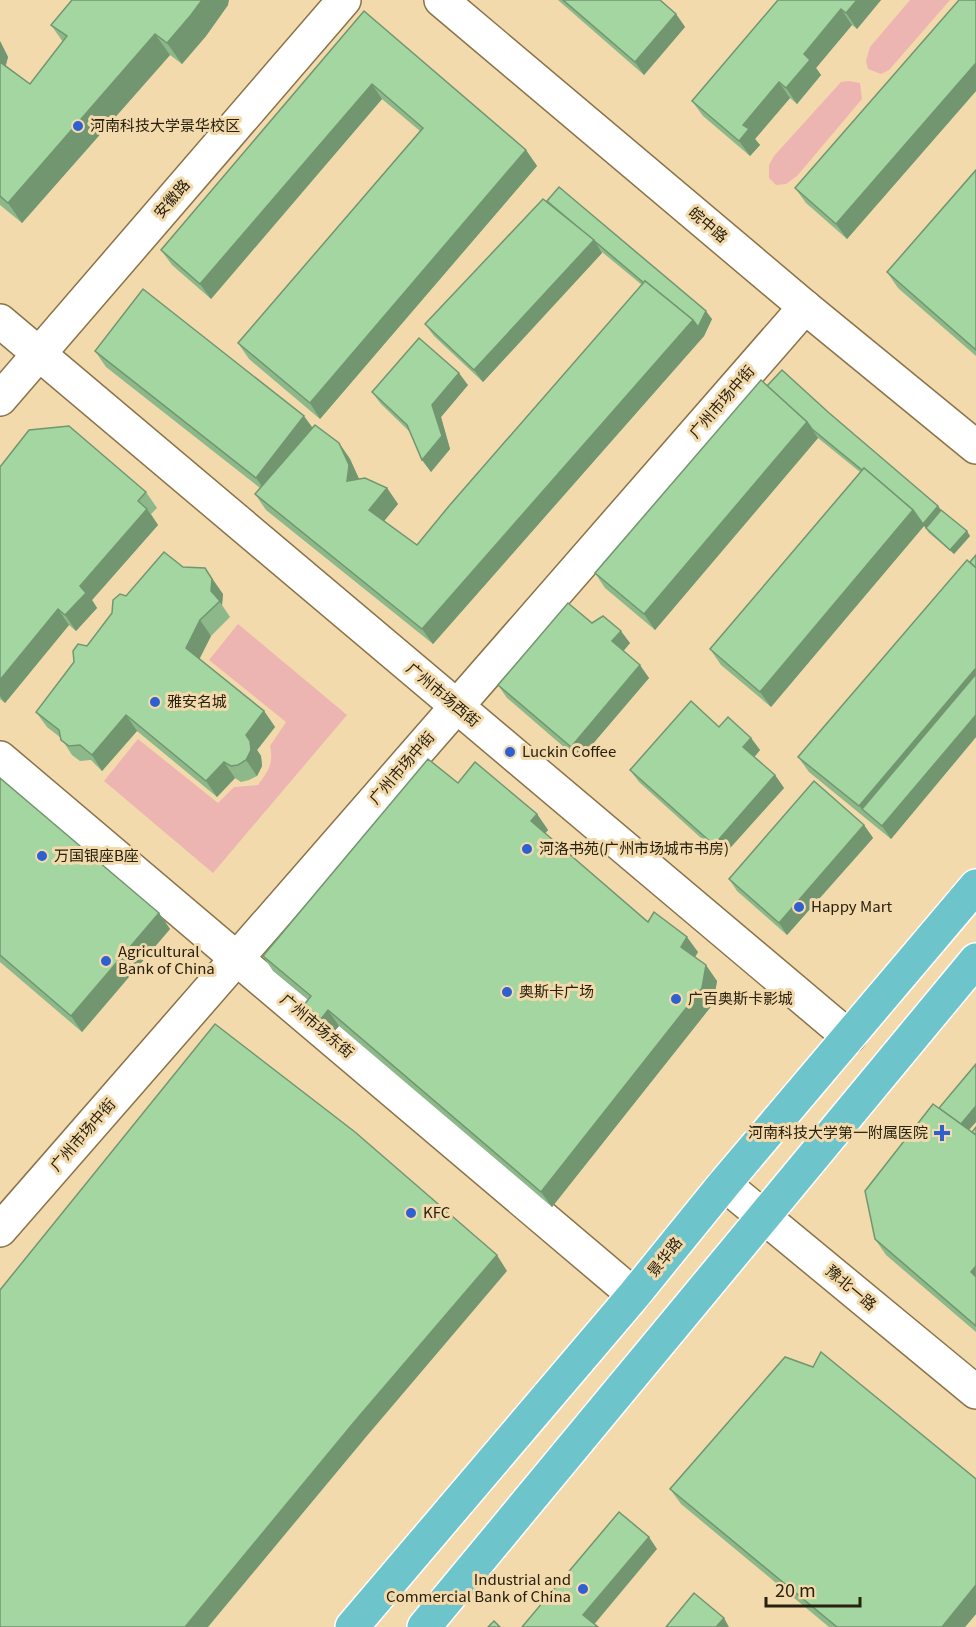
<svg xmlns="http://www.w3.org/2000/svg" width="976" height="1627" viewBox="0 0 976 1627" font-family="Georgia,'Noto Sans SC',serif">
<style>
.green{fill:#edb5b2}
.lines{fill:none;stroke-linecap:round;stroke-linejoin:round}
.minor-casing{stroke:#897349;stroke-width:36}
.major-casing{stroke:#fff;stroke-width:36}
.minor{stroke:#fff;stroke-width:33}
.major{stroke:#6dc5cb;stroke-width:33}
.wall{fill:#8cb88a}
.shaded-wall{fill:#729670}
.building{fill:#a3d6a0;stroke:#729670;stroke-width:1.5}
.poi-dot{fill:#2e60cf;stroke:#f2daac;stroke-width:2}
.labels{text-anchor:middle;stroke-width:6;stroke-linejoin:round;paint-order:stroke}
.poi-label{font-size:15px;fill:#29200e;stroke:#f2daac;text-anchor:start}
.street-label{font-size:15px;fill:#29200e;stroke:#f2daac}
</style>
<rect width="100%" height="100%" fill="#f2daac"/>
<g class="green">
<polygon points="910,0 950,0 889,70 881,74 868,69 866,61 870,47"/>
<polygon points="849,81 860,83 862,99 797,176 786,184 776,185 769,178 769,165 774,156 841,82"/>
<path d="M238,624L347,715L213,873L104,781L138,739L218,803L234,787L258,785C268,771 274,764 270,746L286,722L209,660Z"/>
</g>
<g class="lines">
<defs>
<g id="minor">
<polyline points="441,0 805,307 976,447"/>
<polyline points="0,321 849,1037"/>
<polyline points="0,399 344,0"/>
<polyline points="0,758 634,1295"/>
<polyline points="724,1184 976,1392"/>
<polyline points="0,1230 805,307"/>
</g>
<g id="major">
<polyline points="352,1627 634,1295 724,1184 976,886"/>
<polyline points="424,1627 976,960"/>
</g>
</defs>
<use href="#minor" class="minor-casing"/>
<use href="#major" class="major-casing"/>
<use href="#minor" class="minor"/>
<use href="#major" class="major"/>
</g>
<g class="wall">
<polygon points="558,0 660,0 676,14 685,27 644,75"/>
<polygon points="778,0 881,0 857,29 852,25 816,68 821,75 797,104 790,98 755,139 760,145 750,156 703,116 692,101"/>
<polygon points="976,0 976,91 847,239 806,203 795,188"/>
<polygon points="228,5 206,36 182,64 170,55 22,223 0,205 0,41 8,57 6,66 30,84 63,42 51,25"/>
<polygon points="364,11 526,150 537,166 320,419 249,359 238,343 420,131 382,99 211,299 172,265 161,250"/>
<polygon points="976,170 976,356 898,288 887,272"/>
<polygon points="543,199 712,319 704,336 433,644 266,510 255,494 260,488 106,367 95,351 313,428 339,443 350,459 359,479 387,488 398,504 384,521 417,545 642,285 602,252 602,253 483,382 434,336 425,324"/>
<polygon points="468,385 441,417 450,449 431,472 410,432 381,404 372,392"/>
<polygon points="767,386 828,412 938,506 941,510 970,536 954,554 929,533 924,526 771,707 721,665 710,649 860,472 818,438 655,630 605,588 595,573"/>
<polygon points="0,467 146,492 157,508 151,514 158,525 92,600 97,608 76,631 69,625 5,703 0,699"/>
<polygon points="976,555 976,737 891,839 809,772 798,757"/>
<polygon points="183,567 223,594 222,605 230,617 211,636 199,659 264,711 275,727 257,750 261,756 262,766 257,776 249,780 241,782 235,778 217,797 137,731 102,771 91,760 80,761 72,755 61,738 47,727 36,712 126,596"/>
<polygon points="592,623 630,643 623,651 649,678 579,760 507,698 498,685"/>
<polygon points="719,727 751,738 760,750 754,757 775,775 784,788 722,857 639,782 630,770"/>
<polygon points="0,778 159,913 170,929 82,1032 0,962"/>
<polygon points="458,783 537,814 548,830 545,833 648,922 698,952 695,957 717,981 713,1004 552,1207 339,1026 332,1034 315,1021 304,1005 308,1000 273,971 263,956"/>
<polygon points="864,825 873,838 787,935 737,891 729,879"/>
<polygon points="976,1064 976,1122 969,1130 972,1132 976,1127 976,1332 886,1255 875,1239 939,1108"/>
<polygon points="976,1479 976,1614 965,1627 829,1627 681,1504 670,1489"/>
</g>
<g class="shaded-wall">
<polygon points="202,0 229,0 228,5 206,36 182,64 167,43"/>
<polygon points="857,0 881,0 857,29 846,13"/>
<polygon points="841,9 852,25 816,68 821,75 797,104 786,88 804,54"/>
<polygon points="676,14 685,27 644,75 635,62"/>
<polygon points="155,34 170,55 22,223 8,203"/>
<polygon points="0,41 8,57 3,74 0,69"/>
<polygon points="976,63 976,91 847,239 836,224"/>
<polygon points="779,82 790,98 755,139 760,145 750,156 739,141 743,125"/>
<polygon points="372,84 382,99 211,299 200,284"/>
<polygon points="526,150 537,166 320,419 310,403"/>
<polygon points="594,240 602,253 483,382 474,370"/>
<polygon points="706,311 712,319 704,336 433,644 422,629 693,320"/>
<polygon points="459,373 468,385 441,417 450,449 431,472 422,460 432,405"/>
<polygon points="304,416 315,431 267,493 256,478"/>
<polygon points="807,422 818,438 655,630 644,614"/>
<polygon points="339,443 350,459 360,481 347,481"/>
<polygon points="387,488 398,504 380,526 369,510"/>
<polygon points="938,506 944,514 926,528 924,526 771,707 760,692 913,510"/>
<polygon points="147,509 158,525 92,600 97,608 76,631 65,615 80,586"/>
<polygon points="967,531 970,536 954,554 950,550"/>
<polygon points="205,568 223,594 222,605 211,591"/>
<polygon points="58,609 69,625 5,703 0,696 0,680"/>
<polygon points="200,620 211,636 197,664 186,648"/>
<polygon points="621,631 630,643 621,654 612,641"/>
<polygon points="640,665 649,678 579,760 571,747"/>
<polygon points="976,668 976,697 862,809 859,806"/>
<polygon points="264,711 275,727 257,750 261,756 262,766 257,776 246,760 246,735"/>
<polygon points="126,715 137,731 102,771 92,755"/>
<polygon points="976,715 976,737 891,839 882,826"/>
<polygon points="751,738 760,750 752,760 743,747"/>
<polygon points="224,762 235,778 217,797 206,781"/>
<polygon points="775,775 784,788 722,857 714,845"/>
<polygon points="537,814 548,830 542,837 531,821"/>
<polygon points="864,825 873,838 787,935 779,923"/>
<polygon points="159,913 170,929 82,1032 71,1016"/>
<polygon points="687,937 698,952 692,962 681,947"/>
<polygon points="706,965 717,981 713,1004 552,1207 541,1192"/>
<polygon points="328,1010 339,1026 332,1034 321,1019"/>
<polygon points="976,1106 976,1122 965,1134 959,1126"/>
<polygon points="497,1255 507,1271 366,1437 208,1627 185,1627 355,1421"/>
<polygon points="976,1266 976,1279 971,1272"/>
<polygon points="649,1537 657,1549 592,1627 583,1615"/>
<polygon points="976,1585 976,1614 965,1627 942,1627"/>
<polygon points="724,1618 729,1627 716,1627"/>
</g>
<g class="building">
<polygon points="72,0 202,0 191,15 167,43 155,34 8,203 0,196 0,62 30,84 67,36 51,25"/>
<polygon points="563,0 660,0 676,14 635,62"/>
<polygon points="778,0 857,0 846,13 841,9 804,54 810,60 786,88 779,82 743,125 749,129 739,141 692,101"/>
<polygon points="959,0 976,0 976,63 836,224 795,188"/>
<polygon points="364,11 526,150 310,403 238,343 423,128 372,84 200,284 161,250"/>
<polygon points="976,170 976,350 887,272"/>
<polygon points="559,187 706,311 698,327 693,320 645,281 644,283 547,201"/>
<polygon points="543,199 594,240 474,370 425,324"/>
<polygon points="645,281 693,320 422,629 255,494 315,425 339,443 349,465 347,481 365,478 387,488 369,510 417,545 449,506"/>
<polygon points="143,289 304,416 256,478 95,351"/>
<polygon points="419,338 459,373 432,405 442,436 422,460 407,425 372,392"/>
<polygon points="782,370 828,412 938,506 923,524 913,510 864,468 862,470 812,429 807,422 767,386"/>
<polygon points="761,380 807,422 644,614 595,573"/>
<polygon points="69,426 146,492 138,501 147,509 80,586 86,593 65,615 58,609 0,680 0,467 29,430"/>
<polygon points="864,468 913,510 760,692 710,649"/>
<polygon points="941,510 967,531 950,550 926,528"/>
<polygon points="164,552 183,567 205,568 212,579 211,591 220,601 200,620 186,648 264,711 246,735 250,741 251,750 246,760 238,765 231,766 224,762 206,781 126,715 92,755 80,745 69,746 61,740 59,730 36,712 74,662 73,651 78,644 87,646 112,613 113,600 120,594 126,596"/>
<polygon points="976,555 976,568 970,562"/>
<polygon points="967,560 976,568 976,668 859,806 798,757"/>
<polygon points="568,603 592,623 603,616 621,631 612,641 640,665 571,747 498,685"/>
<polygon points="976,674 976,715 882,826 862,809"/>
<polygon points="691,701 719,727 728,717 751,738 743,747 775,775 714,845 630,770"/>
<polygon points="428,759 458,783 475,762 537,814 531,821 648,922 654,912 687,937 681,947 706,965 702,988 541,1192 328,1010 321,1019 304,1005 311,996 263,956"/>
<polygon points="0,778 159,913 71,1016 0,955"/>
<polygon points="814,781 864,825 779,923 729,879"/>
<polygon points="215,1024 355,1132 497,1255 355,1421 185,1627 0,1627 0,1290"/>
<polygon points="976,1064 976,1106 961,1124 939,1108"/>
<polygon points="933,1104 976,1135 976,1266 971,1272 976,1277 976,1326 875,1239 865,1191"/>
<polygon points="976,1127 976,1135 972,1132"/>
<polygon points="821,1352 976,1479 976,1585 942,1627 837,1627 670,1489 785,1357 813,1367"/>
<polygon points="619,1512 649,1537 583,1615 598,1627 522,1627"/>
<polygon points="694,1593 724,1618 716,1627 666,1627"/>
<polygon points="494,1621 500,1627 488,1627"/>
</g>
<g class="poi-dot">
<circle cx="78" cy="126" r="6"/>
<circle cx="155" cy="702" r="6"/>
<circle cx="510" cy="752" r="6"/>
<circle cx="527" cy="849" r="6"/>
<circle cx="42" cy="856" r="6"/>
<circle cx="799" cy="907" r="6"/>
<circle cx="106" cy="961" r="6"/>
<circle cx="507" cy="992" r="6"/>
<circle cx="676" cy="999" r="6"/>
<path d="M939 1124h6v6h6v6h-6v6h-6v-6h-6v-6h6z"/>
<circle cx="411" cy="1213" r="6"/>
<circle cx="583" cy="1589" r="6"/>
</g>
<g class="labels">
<g class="poi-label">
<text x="90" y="131">河南科技大学景华校区</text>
<text x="167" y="707">雅安名城</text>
<text x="522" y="757">Luckin Coffee</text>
<text x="539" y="854">河洛书苑(广州市场城市书房)</text>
<text x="54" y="861">万国银座B座</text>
<text x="811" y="912">Happy Mart</text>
<text x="118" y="957">Agricultural<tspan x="118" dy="17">Bank of China</tspan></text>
<text x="519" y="997">奥斯卡广场</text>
<text x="688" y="1004">广百奥斯卡影城</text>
<text x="928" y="1138" text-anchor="end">河南科技大学第一附属医院</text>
<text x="423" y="1218">KFC</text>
<text x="571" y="1585" text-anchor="end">Industrial and<tspan x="571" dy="17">Commercial Bank of China</tspan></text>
</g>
<g class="street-label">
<text transform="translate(172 199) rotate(-49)" y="5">安徽路</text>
<text transform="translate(708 225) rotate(40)" y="5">皖中路</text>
<text transform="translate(722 402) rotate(-49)" y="5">广州市场中街</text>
<text transform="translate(443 695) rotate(40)" y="5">广州市场西街</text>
<text transform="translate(402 768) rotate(-49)" y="5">广州市场中街</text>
<text transform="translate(317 1026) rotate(40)" y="5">广州市场东街</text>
<text transform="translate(83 1135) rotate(-49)" y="5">广州市场中街</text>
<text transform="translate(665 1257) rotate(-51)" y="5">景华路</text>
<text transform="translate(851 1288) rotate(40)" y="5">豫北一路</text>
</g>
</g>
<path d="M766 1597v9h94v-9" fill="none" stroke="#29200e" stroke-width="3"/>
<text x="775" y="1597" font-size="18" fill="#29200e" stroke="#f2daac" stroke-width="4.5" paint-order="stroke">20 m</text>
</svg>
